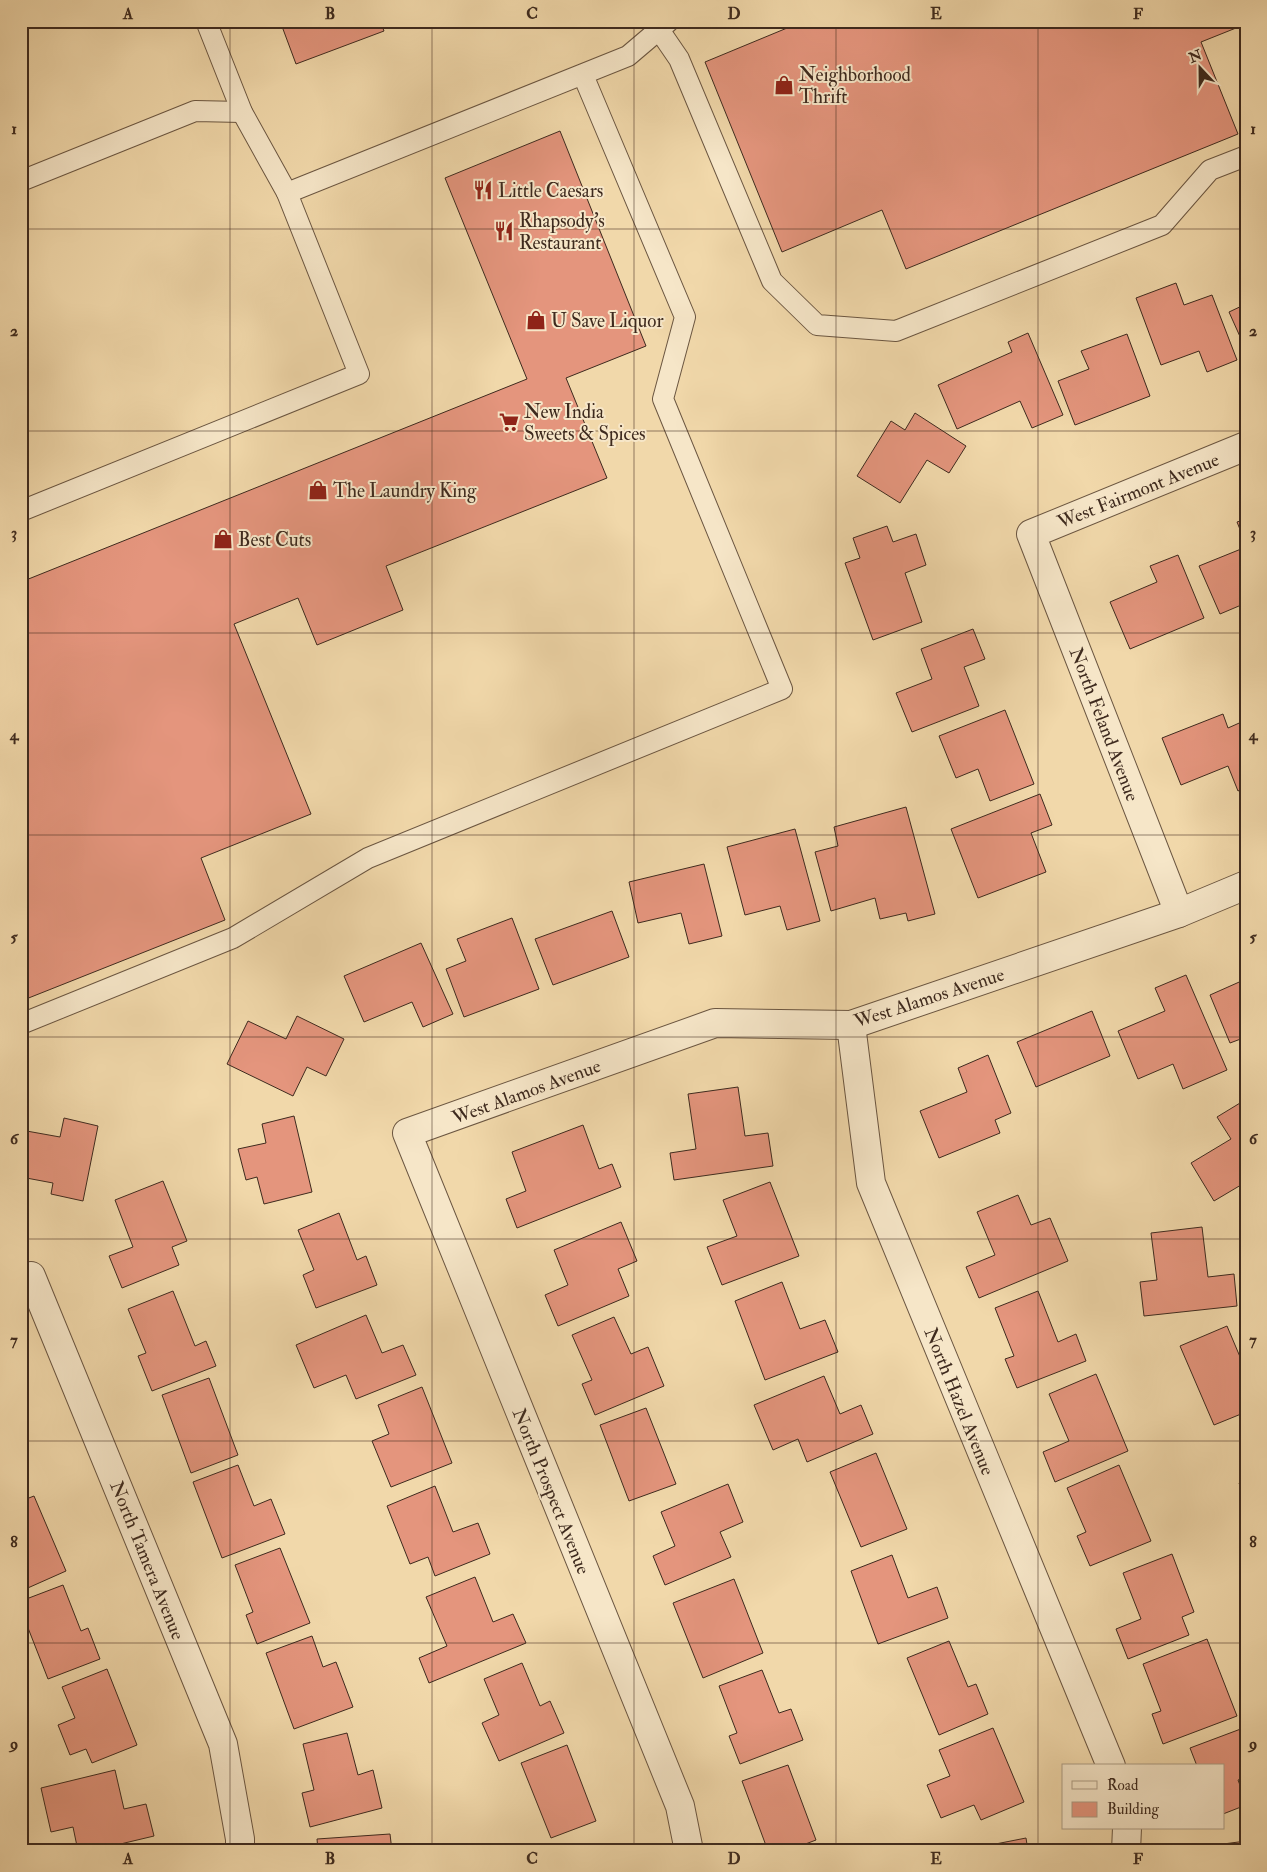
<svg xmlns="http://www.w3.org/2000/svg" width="1267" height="1872" viewBox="0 0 1267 1872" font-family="'IM FELL Double Pica',serif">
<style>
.building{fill:#e4957d;stroke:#3e2a1e}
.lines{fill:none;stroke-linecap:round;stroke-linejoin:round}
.lane-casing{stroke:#6b5641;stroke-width:22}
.street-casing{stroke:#6b5641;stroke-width:30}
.lane{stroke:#f6e6c8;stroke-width:20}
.street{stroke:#f6e6c8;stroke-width:28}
.grid{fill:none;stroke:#3e2a1e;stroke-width:1;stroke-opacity:0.55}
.labels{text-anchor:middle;stroke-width:4;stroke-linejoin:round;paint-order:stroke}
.poi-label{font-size:19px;fill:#3e2a1e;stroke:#f6e6c8;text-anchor:start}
.street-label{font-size:19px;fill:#3e2a1e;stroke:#f6e6c8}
.neatline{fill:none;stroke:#3e2a1e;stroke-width:2}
.grid-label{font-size:16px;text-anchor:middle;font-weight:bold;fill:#3e2a1e}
</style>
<rect width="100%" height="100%" fill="#f1d8aa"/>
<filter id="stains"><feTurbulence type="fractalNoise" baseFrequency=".004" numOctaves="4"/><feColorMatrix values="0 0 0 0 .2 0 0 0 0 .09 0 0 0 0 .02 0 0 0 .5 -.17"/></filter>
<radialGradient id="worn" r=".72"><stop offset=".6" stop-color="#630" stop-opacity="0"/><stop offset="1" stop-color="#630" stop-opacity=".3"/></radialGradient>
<g class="building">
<polygon points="280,21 380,21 384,31 296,64"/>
<polygon points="804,21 1246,21 1246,24 1201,42 1238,134 906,269 882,210 782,252 705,62"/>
<polygon points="560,131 646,346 566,378 607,478 386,566 403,610 317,645 298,598 234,624 311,814 201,858 225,920 21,1001 21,582 527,379 445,178"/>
<polygon points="1176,283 1184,305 1212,295 1237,360 1207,372 1199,351 1161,365 1136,298"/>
<polygon points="1246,304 1246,350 1229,312"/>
<polygon points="1028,333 1063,415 1032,428 1020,401 957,429 938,385 1012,352 1008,342"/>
<polygon points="1127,334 1150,396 1075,425 1058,381 1089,369 1081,351"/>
<polygon points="915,413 966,446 949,473 927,460 900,503 857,476 891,421 905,430"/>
<polygon points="1246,519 1246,544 1237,522"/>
<polygon points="887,526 893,542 916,534 926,565 905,573 922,622 873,640 845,563 860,558 853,538"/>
<polygon points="1246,547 1246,603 1220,614 1199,566"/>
<polygon points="1178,555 1204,618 1130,649 1110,602 1157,582 1150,566"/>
<polygon points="973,629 985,659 964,667 979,706 912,732 896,693 932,679 921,649"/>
<polygon points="1005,710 1034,784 990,801 978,769 956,778 939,736"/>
<polygon points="1223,714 1228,728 1246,720 1246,787 1238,791 1228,766 1181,785 1162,738"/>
<polygon points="1040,794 1052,825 1031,833 1046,872 978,898 951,829"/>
<polygon points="906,807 935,914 908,921 906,913 880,919 875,898 831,911 815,852 838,846 834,827"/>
<polygon points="795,829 820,921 787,930 780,906 745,915 727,847"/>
<polygon points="704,864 722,936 689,944 681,913 638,923 629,882"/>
<polygon points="612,911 629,957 553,985 535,939"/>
<polygon points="512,918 539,989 464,1017 446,969 466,961 457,939"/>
<polygon points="421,943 453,1014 423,1027 412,1002 364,1022 344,976"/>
<polygon points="1186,975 1227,1070 1183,1089 1173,1064 1138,1079 1118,1031 1165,1011 1155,988"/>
<polygon points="1246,979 1246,1037 1230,1043 1210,995"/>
<polygon points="1092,1011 1110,1056 1036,1087 1017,1042"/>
<polygon points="297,1016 344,1039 326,1076 307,1067 293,1096 227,1064 248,1021 286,1039"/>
<polygon points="988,1055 1011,1113 995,1120 1000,1133 939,1158 920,1111 967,1092 958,1068"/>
<polygon points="738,1087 745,1136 768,1133 773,1166 674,1180 670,1153 696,1149 688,1094"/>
<polygon points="1245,1100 1246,1182 1214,1201 1191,1163 1231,1139 1217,1117"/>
<polygon points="294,1116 312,1192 264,1204 257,1177 246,1180 238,1149 266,1143 262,1124"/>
<polygon points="64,1118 98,1126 83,1201 51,1194 53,1183 21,1177 21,1130 60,1137"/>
<polygon points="583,1125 599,1169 612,1164 621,1187 517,1228 506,1199 526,1191 512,1152"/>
<polygon points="163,1181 187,1241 172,1247 179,1265 122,1288 109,1256 133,1247 115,1200"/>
<polygon points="770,1182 799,1256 722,1285 707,1247 737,1236 723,1200"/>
<polygon points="1018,1195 1031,1225 1050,1218 1068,1261 979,1298 966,1267 995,1255 977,1212"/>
<polygon points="339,1213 357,1260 366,1256 377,1285 316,1308 303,1275 314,1270 298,1230"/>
<polygon points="621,1222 637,1261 618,1269 629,1296 558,1326 545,1295 568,1285 554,1250"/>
<polygon points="1202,1227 1208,1277 1234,1274 1237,1306 1144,1316 1140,1282 1157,1280 1151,1233"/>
<polygon points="782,1282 800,1329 825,1320 838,1352 765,1380 735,1301"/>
<polygon points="173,1291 195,1346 206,1341 216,1366 152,1391 138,1356 146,1353 128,1309"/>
<polygon points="1038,1291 1058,1342 1076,1334 1086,1361 1017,1388 1005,1359 1014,1356 995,1308"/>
<polygon points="366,1315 382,1353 403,1345 416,1375 356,1399 346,1375 314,1388 296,1345"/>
<polygon points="614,1317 631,1354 648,1347 664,1386 595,1415 582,1384 592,1380 572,1335"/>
<polygon points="1227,1326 1246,1371 1246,1412 1214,1425 1180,1346"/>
<polygon points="1096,1374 1128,1451 1055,1482 1043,1452 1069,1441 1049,1394"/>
<polygon points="824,1376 840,1414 861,1405 873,1434 807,1462 798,1439 773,1450 754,1405"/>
<polygon points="209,1378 238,1455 191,1473 162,1395"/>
<polygon points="422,1387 452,1463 391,1487 372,1441 389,1434 378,1405"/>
<polygon points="646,1408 676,1484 629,1501 600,1425"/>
<polygon points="876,1453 907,1529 861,1547 830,1472"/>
<polygon points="238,1465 254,1506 271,1499 285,1534 222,1558 193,1482"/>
<polygon points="1119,1465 1151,1541 1090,1566 1077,1536 1086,1532 1067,1488"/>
<polygon points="1246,1480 1246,1500 1239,1483"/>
<polygon points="728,1484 743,1522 720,1532 731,1557 665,1585 653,1556 675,1546 661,1512"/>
<polygon points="435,1486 453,1532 478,1523 490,1554 435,1576 428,1557 410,1564 387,1506"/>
<polygon points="34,1496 66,1571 21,1591 21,1501"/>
<polygon points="280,1548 310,1623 257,1644 246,1615 253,1612 235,1565"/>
<polygon points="1172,1554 1194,1612 1182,1617 1189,1635 1128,1659 1116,1629 1141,1619 1123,1573"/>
<polygon points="892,1555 908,1598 937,1587 948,1618 878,1644 851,1571"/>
<polygon points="475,1577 493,1622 513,1614 526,1643 429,1683 419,1658 447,1646 426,1597"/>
<polygon points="734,1579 763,1653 703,1678 673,1603"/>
<polygon points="63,1585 81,1631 88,1628 100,1659 48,1679 21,1610 21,1601"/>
<polygon points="312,1636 323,1667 336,1662 353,1707 294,1729 266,1653"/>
<polygon points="1207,1639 1237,1716 1163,1744 1152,1714 1161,1711 1143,1664"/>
<polygon points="949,1641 968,1687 976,1684 988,1714 939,1735 907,1658"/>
<polygon points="522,1663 540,1706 550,1701 564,1733 499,1761 482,1723 499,1715 484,1679"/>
<polygon points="107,1669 137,1745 92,1763 86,1749 70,1755 58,1725 75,1718 62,1687"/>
<polygon points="762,1670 779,1713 791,1709 803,1740 740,1764 729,1736 737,1733 719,1686"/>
<polygon points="1246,1727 1246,1777 1238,1780 1246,1801 1246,1805 1223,1814 1223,1766 1197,1766 1190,1748"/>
<polygon points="993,1728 1024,1802 981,1820 974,1805 941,1818 927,1785 950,1776 939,1750"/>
<polygon points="347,1733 358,1775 373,1770 382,1808 310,1827 302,1793 314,1790 303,1744"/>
<polygon points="567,1745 596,1821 551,1838 521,1763"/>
<polygon points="788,1765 816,1840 787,1851 768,1851 742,1781"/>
<polygon points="115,1770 124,1809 146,1804 154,1836 91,1851 78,1851 73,1827 51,1832 41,1788"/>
<polygon points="390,1834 392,1851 318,1851 317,1839"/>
<polygon points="1026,1838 1028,1851 960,1851"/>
<polygon points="1246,1841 1246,1851 1194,1851 1193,1848"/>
</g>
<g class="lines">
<defs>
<g id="lane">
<polyline points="653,21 679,59 772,281 817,325 896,331 1162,225 1210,170 1246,156"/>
<polyline points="21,181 195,111 242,112"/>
<polyline points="287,193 628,56 668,22"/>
<polyline points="21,511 359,374 287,193 242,112 206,21"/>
<polyline points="21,1024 233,938 368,858 782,689 663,399 685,317 583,75"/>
</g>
<g id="street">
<polyline points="1179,913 1031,534 1246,446"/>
<polyline points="851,1025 871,1183 1111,1766"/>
<polyline points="21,1280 31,1276 223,1744 240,1839 240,1851"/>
<polyline points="689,1851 680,1806 407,1133 715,1023 851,1025 1179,913 1246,885"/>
<polyline points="1126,1851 1127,1828"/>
</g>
</defs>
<use href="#lane" class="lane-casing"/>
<use href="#street" class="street-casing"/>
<use href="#lane" class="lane"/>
<use href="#street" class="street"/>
</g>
<path class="grid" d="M230,21V1851M432,21V1851M634,21V1851M836,21V1851M1038,21V1851M21,229H1246M21,431H1246M21,633H1246M21,835H1246M21,1037H1246M21,1239H1246M21,1441H1246M21,1643H1246"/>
<defs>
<symbol id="shop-bare" viewBox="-9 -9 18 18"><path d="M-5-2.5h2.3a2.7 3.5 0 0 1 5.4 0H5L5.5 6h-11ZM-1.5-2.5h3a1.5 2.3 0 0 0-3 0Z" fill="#8f2418" stroke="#f6e6c8" stroke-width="2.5" paint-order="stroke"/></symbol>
<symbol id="restaurant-bare" viewBox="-9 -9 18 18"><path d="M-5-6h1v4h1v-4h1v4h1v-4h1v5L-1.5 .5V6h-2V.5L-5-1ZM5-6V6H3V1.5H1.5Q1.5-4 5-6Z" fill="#8f2418" stroke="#f6e6c8" stroke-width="2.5" paint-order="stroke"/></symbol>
<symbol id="supermarket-bare" viewBox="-9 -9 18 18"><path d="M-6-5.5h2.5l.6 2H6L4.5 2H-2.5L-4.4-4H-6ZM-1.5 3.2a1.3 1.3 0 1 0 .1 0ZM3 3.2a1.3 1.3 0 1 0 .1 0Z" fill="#8f2418" stroke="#f6e6c8" stroke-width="2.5" paint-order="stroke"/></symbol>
</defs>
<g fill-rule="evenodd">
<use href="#shop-bare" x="770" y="71" width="28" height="28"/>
<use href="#restaurant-bare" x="469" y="176" width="28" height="28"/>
<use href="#restaurant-bare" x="490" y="217" width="28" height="28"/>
<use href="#shop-bare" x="522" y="306" width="28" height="28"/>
<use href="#supermarket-bare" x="495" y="408" width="28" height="28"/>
<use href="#shop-bare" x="304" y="476" width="28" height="28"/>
<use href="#shop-bare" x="209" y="525" width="28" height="28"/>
</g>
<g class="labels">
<g class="poi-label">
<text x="799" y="81">Neighborhood<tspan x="799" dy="22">Thrift</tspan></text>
<text x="498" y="197">Little Caesars</text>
<text x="519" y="227">Rhapsody's<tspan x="519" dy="22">Restaurant</tspan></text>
<text x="551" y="327">U Save Liquor</text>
<text x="524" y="418">New India<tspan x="524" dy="22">Sweets &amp; Spices</tspan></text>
<text x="333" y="497">The Laundry King</text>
<text x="238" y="546">Best Cuts</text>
</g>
<g class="street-label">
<text transform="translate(1138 490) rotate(-22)" y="7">West Fairmont Avenue</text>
<text transform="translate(1105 724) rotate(69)" y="7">North Feland Avenue</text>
<text transform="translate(929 997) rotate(-18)" y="7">West Alamos Avenue</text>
<text transform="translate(526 1091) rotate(-20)" y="7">West Alamos Avenue</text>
<text transform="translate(960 1401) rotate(68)" y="7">North Hazel Avenue</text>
<text transform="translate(552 1491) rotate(68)" y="7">North Prospect Avenue</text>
<text transform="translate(148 1560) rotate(68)" y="7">North Tamera Avenue</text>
</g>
</g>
<rect width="1267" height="1872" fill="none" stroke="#f1d8aa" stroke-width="55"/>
<rect x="1062" y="1764" width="162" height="65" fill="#f6e6c8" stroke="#ac9b84"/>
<rect x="1072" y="1781" width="25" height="8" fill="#f6e6c8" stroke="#ac9b84"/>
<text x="1107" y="1790" font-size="15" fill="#3e2a1e">Road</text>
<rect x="1072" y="1802" width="25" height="15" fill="#e4957d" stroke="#ac9b84"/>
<text x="1107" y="1814" font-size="15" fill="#3e2a1e">Building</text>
<g transform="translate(1200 68) rotate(338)" stroke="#f6e6c8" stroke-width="4" paint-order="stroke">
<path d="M0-4L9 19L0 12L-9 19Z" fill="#3e2a1e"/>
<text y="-8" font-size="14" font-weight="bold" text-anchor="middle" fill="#3e2a1e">N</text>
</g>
<rect x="28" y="28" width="1212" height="1816" class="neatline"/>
<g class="grid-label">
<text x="128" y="19">A</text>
<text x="330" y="19">B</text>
<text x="532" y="19">C</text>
<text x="734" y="19">D</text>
<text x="936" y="19">E</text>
<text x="1138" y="19">F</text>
<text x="14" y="134">1</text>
<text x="1253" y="134">1</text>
<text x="14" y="336">2</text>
<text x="1253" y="336">2</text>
<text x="14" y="538">3</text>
<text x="1253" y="538">3</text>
<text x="14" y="740">4</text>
<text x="1253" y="740">4</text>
<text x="14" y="942">5</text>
<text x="1253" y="942">5</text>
<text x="14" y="1144">6</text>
<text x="1253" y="1144">6</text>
<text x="14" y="1345">7</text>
<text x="1253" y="1345">7</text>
<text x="14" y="1547">8</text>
<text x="1253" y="1547">8</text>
<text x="14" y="1749">9</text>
<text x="1253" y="1749">9</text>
<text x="128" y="1864">A</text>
<text x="330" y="1864">B</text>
<text x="532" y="1864">C</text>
<text x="734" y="1864">D</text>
<text x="936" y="1864">E</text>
<text x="1138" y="1864">F</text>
</g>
<rect width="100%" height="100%" filter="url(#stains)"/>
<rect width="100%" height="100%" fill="url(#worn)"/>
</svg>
